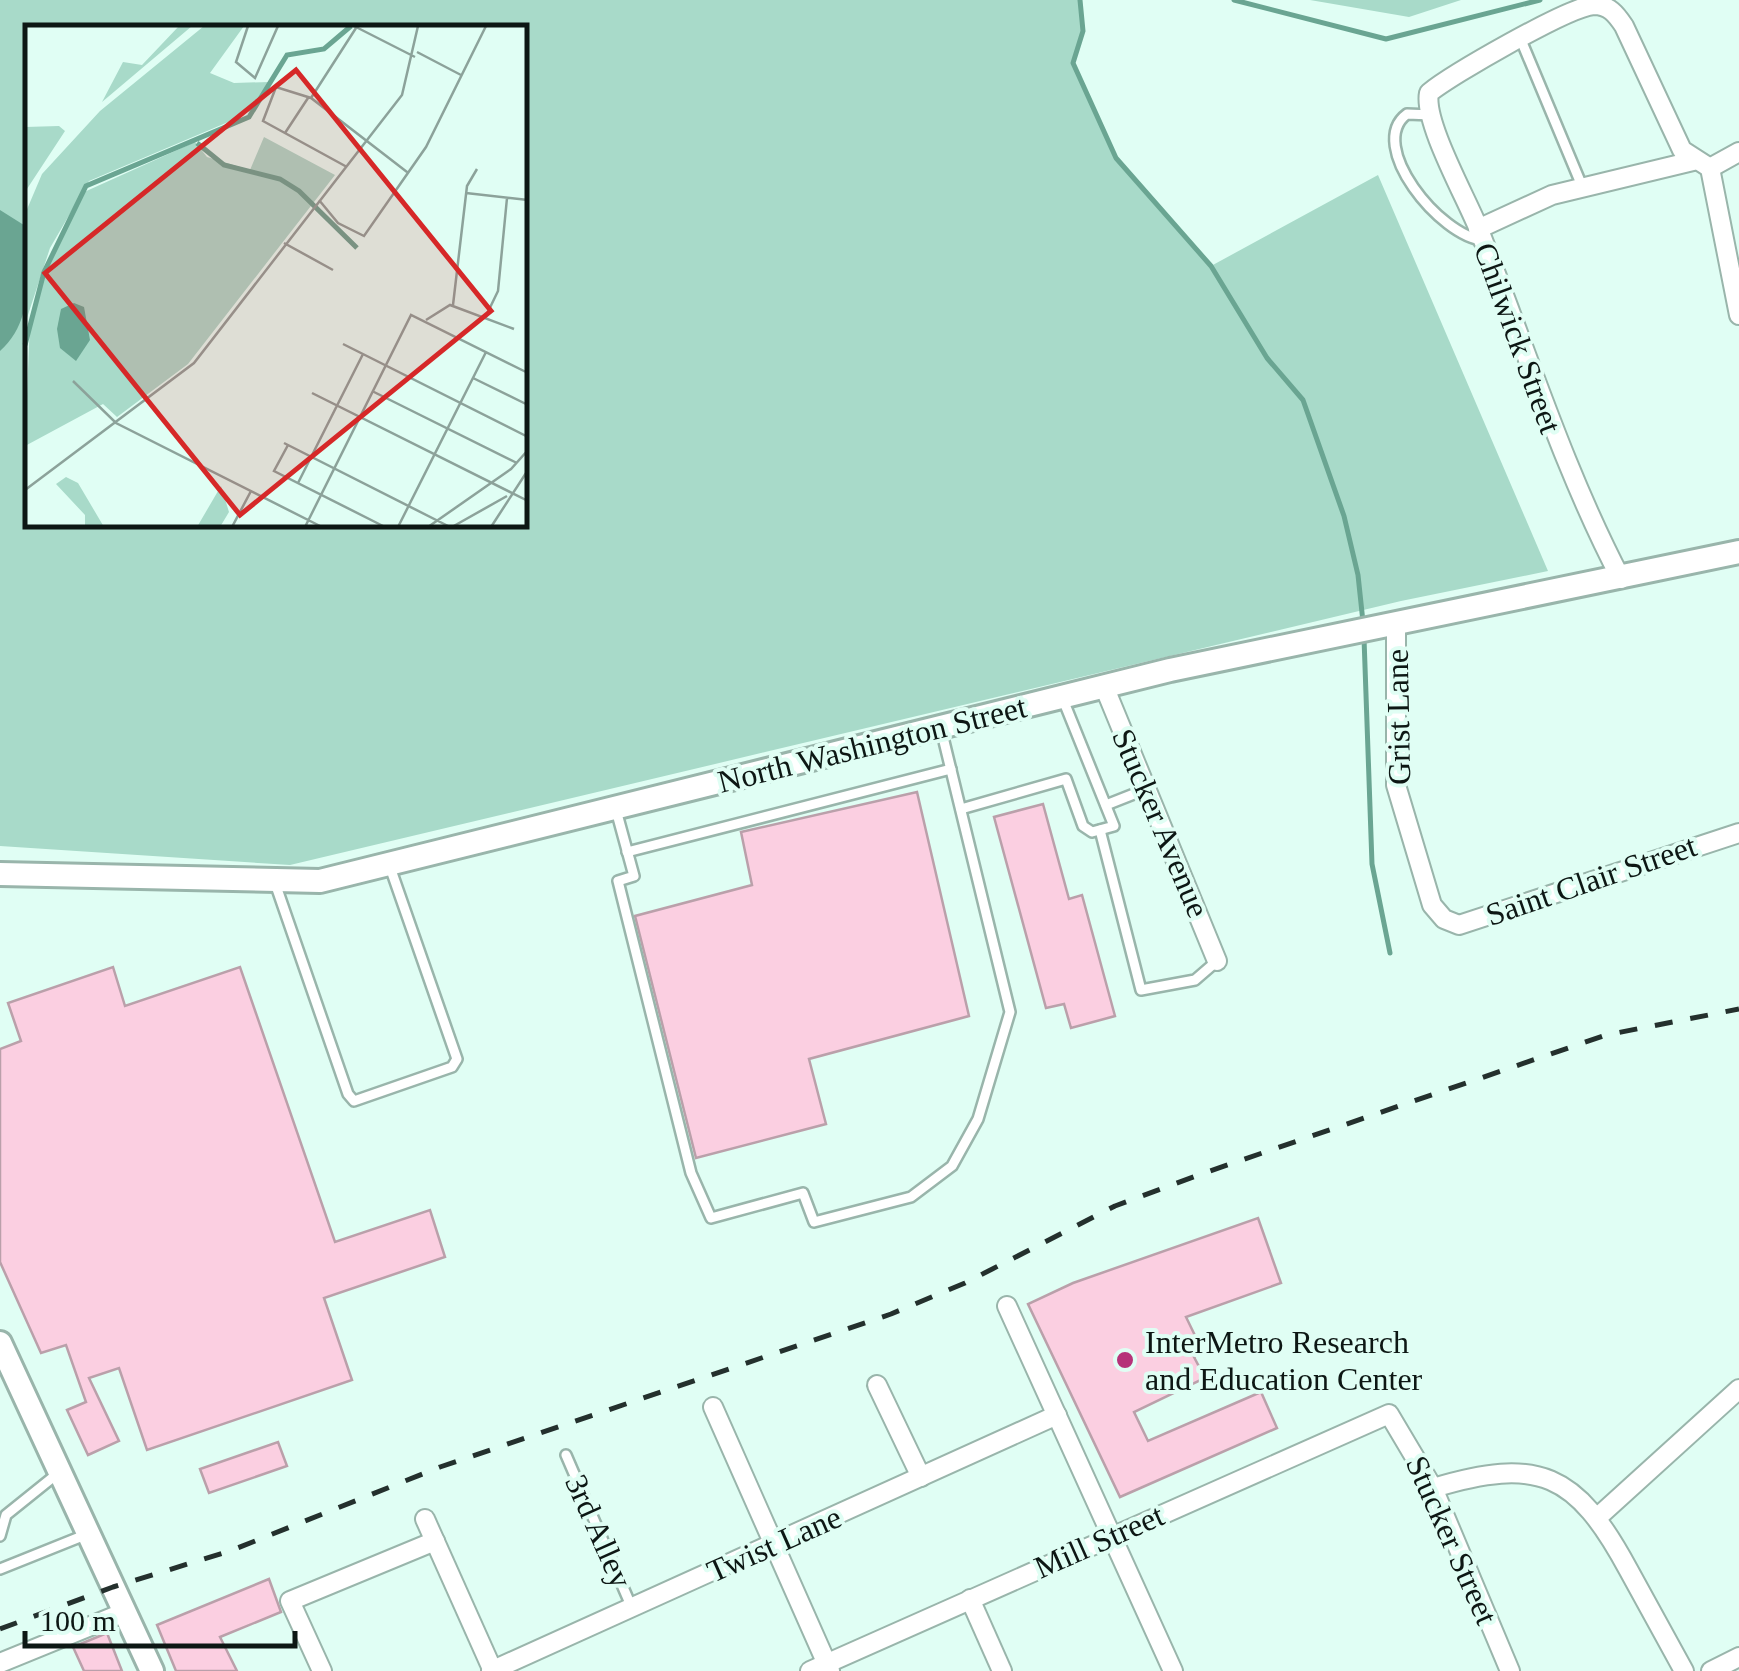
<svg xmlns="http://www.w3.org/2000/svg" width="1739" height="1671" viewBox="0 0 1739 1671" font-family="'Times New Roman',serif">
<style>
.green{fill:#a8dac9;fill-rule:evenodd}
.water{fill:#6aa592}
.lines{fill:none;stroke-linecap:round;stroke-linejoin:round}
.stream{stroke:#6aa592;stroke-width:5}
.building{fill:#fbcfe1;stroke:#baa0aa;stroke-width:2.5}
.lane-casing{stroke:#99b5ab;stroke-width:14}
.street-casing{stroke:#99b5ab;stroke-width:22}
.secondary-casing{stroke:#99b5ab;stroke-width:28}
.lane{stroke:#fff;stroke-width:9}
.street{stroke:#fff;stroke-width:18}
.secondary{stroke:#fff;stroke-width:22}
.rail{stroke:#24302d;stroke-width:5;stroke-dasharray:18 18;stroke-linecap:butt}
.poi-dot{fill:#b63279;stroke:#e0fef4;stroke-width:4}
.labels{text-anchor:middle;stroke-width:8;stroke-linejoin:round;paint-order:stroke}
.street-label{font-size:32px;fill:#0d1714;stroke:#e0fef4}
.poi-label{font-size:32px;fill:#0d1714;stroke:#e0fef4;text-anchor:start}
.inset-river{fill:none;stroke:#6aa592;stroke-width:5}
.inset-road{fill:none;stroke:#8ca29a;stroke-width:2.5}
.view{fill:#d62828;fill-opacity:0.15;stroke:#d62828;stroke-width:5}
.inset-edge{fill:none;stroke:#0d1714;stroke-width:5}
</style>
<rect width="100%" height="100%" fill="#e0fef4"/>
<g class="green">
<path d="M0,0H1080L1083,31L1073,63L1116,157L1211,266L1378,175L1548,571L1401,601L290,865L0,846ZM28,28H525V525H28Z"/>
<polygon points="1310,0 1461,0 1409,17"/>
</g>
<path class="water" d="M0,210L27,227C28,271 35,320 0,351Z"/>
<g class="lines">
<g class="stream">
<polyline points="1080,0 1083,31 1073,63 1116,158 1211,266 1267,358 1303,400 1344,516 1358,575 1363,622"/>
<polyline points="1234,0 1386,39 1540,0"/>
<polyline points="1364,638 1372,864 1390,953"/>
</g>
</g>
<g class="building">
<polygon points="917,792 969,1016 809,1059 826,1124 696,1158 635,916 752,885 741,832"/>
<polygon points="1043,804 1069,899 1082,895 1115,1016 1071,1028 1064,1004 1046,1008 994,817"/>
<polygon points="113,967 125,1006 240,967 335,1242 430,1210 445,1257 324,1298 352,1380 147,1450 119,1368 89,1378 119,1441 88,1455 67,1410 86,1402 66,1345 41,1353 0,1262 0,1049 21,1041 8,1003"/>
<polygon points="1258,1218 1281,1283 1186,1317 1203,1352 1194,1357 1205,1378 1134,1412 1148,1441 1261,1392 1277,1428 1120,1497 1028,1304 1073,1283"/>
<polygon points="278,1442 287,1466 209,1493 200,1469"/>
<polygon points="269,1579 281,1612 220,1637 237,1671 176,1671 157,1625"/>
<polygon points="107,1633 122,1671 84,1671 73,1647"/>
</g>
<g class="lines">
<defs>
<g id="lane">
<polyline points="1521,40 1582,186"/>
<path d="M1432,115L1407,114C1365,145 1441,237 1483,240"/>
<polyline points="1106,805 1144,790"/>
<polyline points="961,809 1066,779 1083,826 1092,832 1114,826 1062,697"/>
<polyline points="616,810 634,876 618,881 691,1173 711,1218 803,1193 814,1222 911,1197 952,1166 978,1119 1010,1012 941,729"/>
<polyline points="1100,830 1141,990 1195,980 1217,961"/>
<polyline points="627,852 951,769"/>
<polyline points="275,883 348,1094 354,1101 452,1067 457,1059 390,867"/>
<polyline points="566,1455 632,1608"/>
<polyline points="0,1536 6,1515 57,1474"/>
<polyline points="0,1569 85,1535"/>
</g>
<g id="street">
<polyline points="1710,168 1739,315"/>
<polyline points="1710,168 1739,152"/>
<polyline points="1478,229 1552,195 1693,161"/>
<path d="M1621,579C1562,466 1526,348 1479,230C1467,199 1423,122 1429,93C1451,75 1568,7 1594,5C1609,5 1616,14 1624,26L1682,150L1710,168"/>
<polyline points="1396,624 1396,785 1432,905 1444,919 1459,925 1739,833"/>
<polyline points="1104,686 1217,961"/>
<polyline points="1007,1306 1173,1671"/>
<polyline points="877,1385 921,1477"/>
<polyline points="713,1407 830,1671"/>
<path d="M1433,1488C1539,1456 1576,1473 1628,1569C1647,1603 1665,1637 1684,1671"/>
<polyline points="1599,1516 1739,1389"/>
<polyline points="425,1519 493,1671"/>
<polyline points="970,1599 1002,1671"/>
<polyline points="0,1663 125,1612"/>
<polyline points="322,1671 290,1601 435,1541"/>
<polyline points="491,1671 1057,1415"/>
<polyline points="810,1671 1389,1414 1433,1488 1510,1671"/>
<polyline points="1711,1671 1739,1657"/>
</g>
<g id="secondary">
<polyline points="0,874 320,881 1170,670 1739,552"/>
<polyline points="0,1343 152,1671"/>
</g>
</defs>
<use href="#lane" class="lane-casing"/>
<use href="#street" class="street-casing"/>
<use href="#secondary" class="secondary-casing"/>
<use href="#lane" class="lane"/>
<use href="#street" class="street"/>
<use href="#secondary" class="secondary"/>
<polyline class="rail" points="0,1629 113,1587 230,1551 440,1467 891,1314 965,1283 1115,1206 1204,1173 1606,1035 1739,1009"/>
</g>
<circle class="poi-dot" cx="1125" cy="1360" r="10"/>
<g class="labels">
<g class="street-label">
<text transform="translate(1518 338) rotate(70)" y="11">Chilwick Street</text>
<text transform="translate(1398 717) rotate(-91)" y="11">Grist Lane</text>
<text transform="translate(872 744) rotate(-14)" y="11">North Washington Street</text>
<text transform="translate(1161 823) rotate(67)" y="11">Stucker Avenue</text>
<text transform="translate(1591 880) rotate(-19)" y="11">Saint Clair Street</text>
<text transform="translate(599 1531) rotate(66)" y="11">3rd Alley</text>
<text transform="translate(1452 1540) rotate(66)" y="11">Stucker Street</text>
<text transform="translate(1099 1541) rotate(-24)" y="11">Mill Street</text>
<text transform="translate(774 1544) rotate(-24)" y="11">Twist Lane</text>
</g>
<g class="poi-label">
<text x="1145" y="1353">InterMetro Research<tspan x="1145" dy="37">and Education Center</tspan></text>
</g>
</g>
<g transform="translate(25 25)">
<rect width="502" height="502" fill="#e0fef4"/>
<path d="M154,1H167L77,77L98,37L117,40ZM179,1H219L185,48L209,58L244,57L225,86L208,95L64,156L25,223L0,299V189L17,149L75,86ZM34,101L40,106L0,167V102ZM239,112L310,150L163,339L92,392L78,379L0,421L5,296L19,247L57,168L170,117L182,132L225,145ZM41,452L53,458L79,502H60V490L31,459ZM196,461L204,487L195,502H172Z" fill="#a8dac9"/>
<path d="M49,278L59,282L65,315L51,336L35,323L32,304L36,284Z" fill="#6aa592"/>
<path class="inset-river" d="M172,118L199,140L255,154L274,166L332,223M0,320L19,247L61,161L224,92L262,30L299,24L326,1"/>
<path class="inset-road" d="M223,1L211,37L230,53L253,1M329,1L390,32M392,27L436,50M286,73L331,3M260,108L283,73M322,142L238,96L251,62L286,73L382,147M441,168L503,175M294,175L313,198L339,211L401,122L461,1M259,218L308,245M428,280L442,161L452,144M460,293L473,266L482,173M401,295L425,280L489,304M318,319L503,412M448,353L503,380M48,356L91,398L297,502M347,366L492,438M287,368L503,476M259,418L425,502M263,420L249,446L360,502M273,458L338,329M0,465L169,338L377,70L393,1M207,502L226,466M280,502L386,290L503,348M373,502L461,327M403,502L486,444L503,425M427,502L482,471M466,502L503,445"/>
<path class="view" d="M271,45L466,286L215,490L20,248Z"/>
<rect width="502" height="502" class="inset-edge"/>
</g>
<path d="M25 1631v15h270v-15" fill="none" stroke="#0d1714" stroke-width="5"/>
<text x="40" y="1631" font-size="30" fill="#0d1714" stroke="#e0fef4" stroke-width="8" paint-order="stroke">100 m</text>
</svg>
